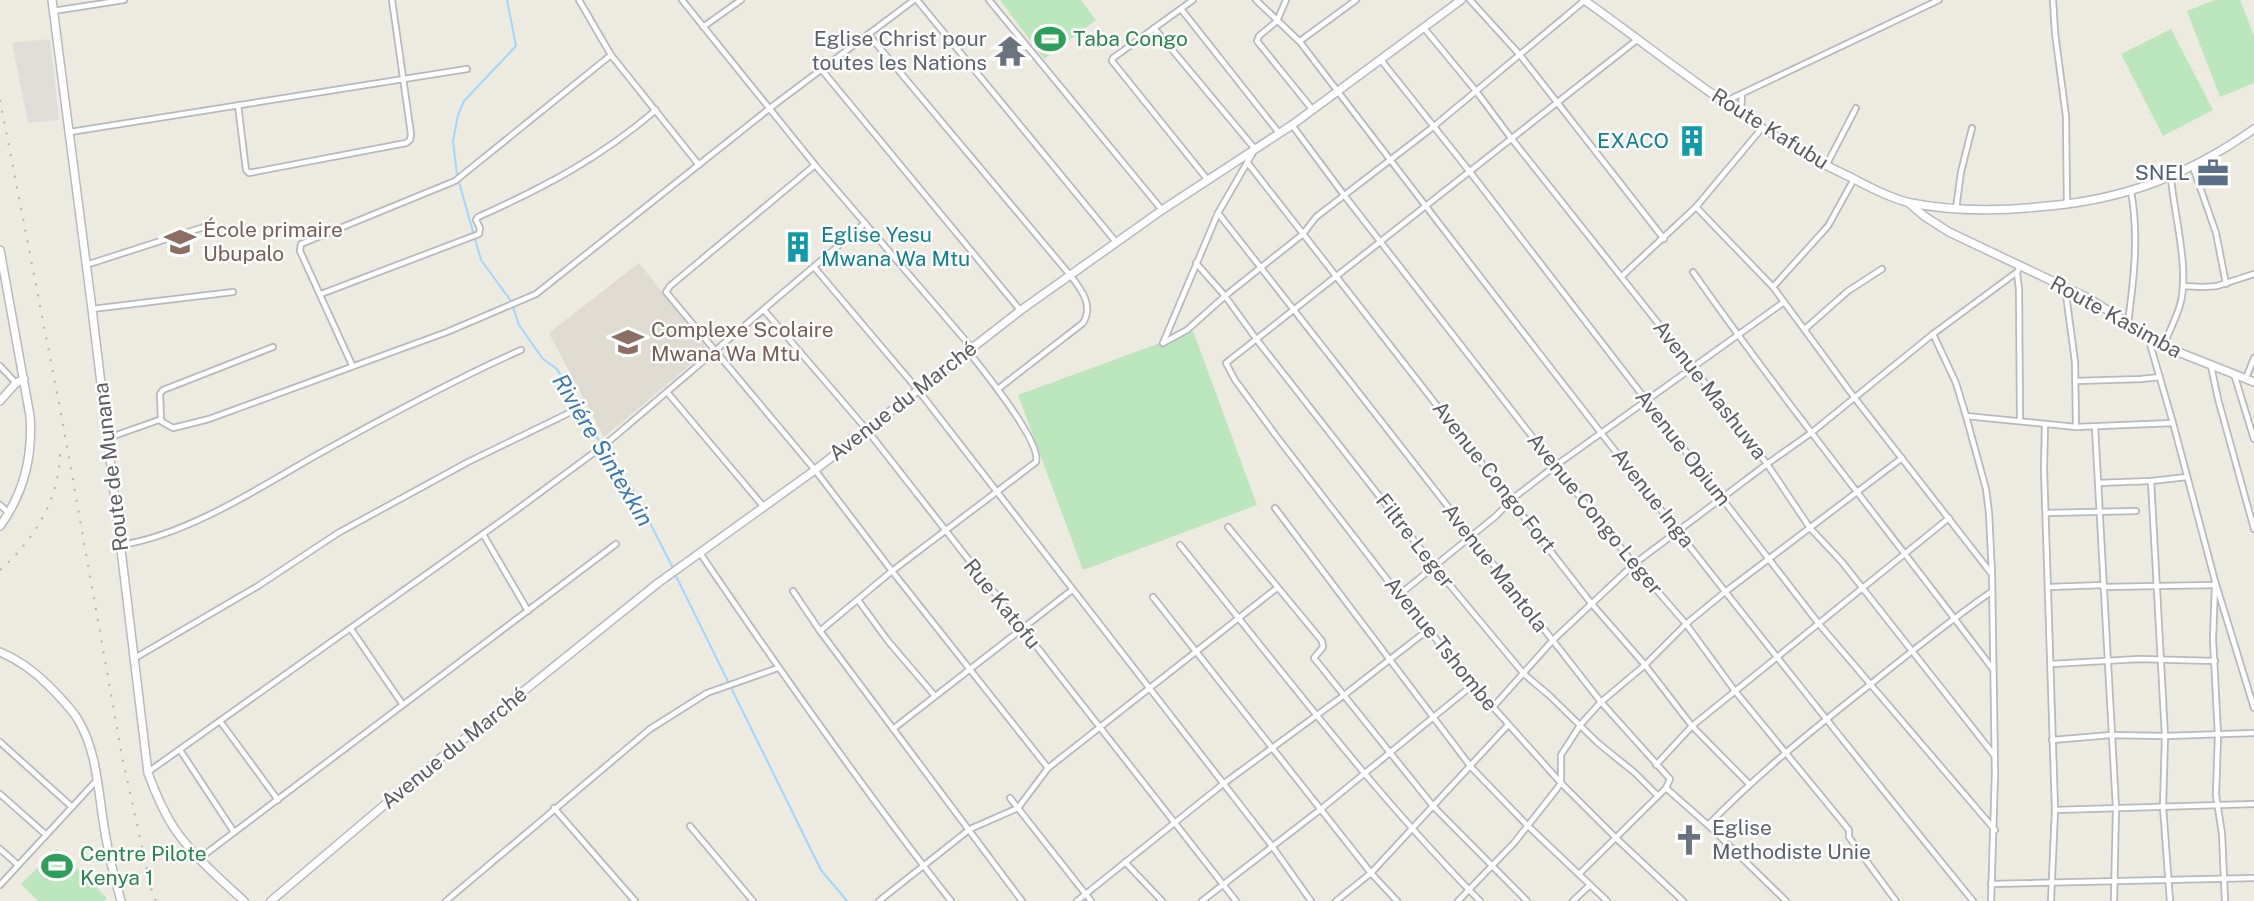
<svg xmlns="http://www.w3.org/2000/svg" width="2254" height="901" viewBox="0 0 2254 901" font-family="'Public Sans',sans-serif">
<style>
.industrial{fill:#e0ddd8}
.education{fill:#dfdbd1}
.green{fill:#bce6bb}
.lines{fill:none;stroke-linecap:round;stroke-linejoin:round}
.stream{stroke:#9ed7ff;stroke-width:2}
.street-casing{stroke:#b6b9be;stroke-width:8}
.secondary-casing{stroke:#b6bac0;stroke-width:10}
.street{stroke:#fff;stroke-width:4.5}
.secondary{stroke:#fff;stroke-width:7}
.rail{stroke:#b2b3b3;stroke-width:2;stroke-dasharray:2 9;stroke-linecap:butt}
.labels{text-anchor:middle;stroke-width:5;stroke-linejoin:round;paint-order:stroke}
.worship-label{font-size:21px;fill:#5b616d;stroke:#fff;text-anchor:end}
.leisure-label{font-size:21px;fill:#27864d;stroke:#fff;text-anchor:start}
.street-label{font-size:21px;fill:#595d62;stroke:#fff}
.culture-label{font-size:21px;fill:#0d838f;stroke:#fff;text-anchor:end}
.service-label{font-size:21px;fill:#4e5e75;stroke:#fff;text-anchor:end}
.education-label{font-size:21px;fill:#785e54;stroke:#fff;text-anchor:start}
.water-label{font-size:23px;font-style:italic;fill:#3778b5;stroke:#fff}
</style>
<rect width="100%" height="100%" fill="#edeae0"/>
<polygon class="industrial" points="50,39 59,120 28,123 12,43"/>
<polygon class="education" points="639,263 708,350 604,437 549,333"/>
<g class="green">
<polygon points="1000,0 1081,0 1096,20 1044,59"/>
<polygon points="2215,0 2240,0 2254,36 2254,83 2220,97 2187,11"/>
<polygon points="2171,29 2213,110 2163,136 2121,54"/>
<polygon points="1193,331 1257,505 1083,570 1018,395"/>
<polygon points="57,849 107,898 104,901 38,901 21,884"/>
</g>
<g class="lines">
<g class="stream">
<polyline points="507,0 516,46 464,101 458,115 453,141 457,175 481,260 511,301"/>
<polyline points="513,307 519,325 543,359 557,369 589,426 632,488 673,568"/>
<polyline points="675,574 821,870 847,901"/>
</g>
<defs>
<g id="street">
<polyline points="579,0 611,55 699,165"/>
<polyline points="682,0 815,165 972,348"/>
<polyline points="917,0 1116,242"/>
<polyline points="989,0 1162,210"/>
<polyline points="1193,0 1113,58 1112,61 1207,179"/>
<path d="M1256,0L1300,42C1521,331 1743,619 1973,901"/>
<polyline points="1286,0 1277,21 1259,36 1257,41 1312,109"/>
<polyline points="1470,0 1520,55 1664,239"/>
<polyline points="2053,0 2055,33 2066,116 2067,205"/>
<polyline points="1181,9 1279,133"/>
<polyline points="53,11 124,0"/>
<polyline points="703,27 741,0"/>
<polyline points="1154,28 1255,149 1218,213 1163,343"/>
<polyline points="1424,28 1476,91 1511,138 1692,366 1767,464 1810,528 1842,562 1994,755"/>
<path d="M868,34L1070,275C1081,289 1094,305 1083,323L998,389"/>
<polyline points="1638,39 1226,363 1235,380 1280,441 1399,595 1493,707 1561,783 1616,838 1683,901"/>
<polyline points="1300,41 1356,0"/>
<polyline points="1381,60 1470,172 1819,624 1995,830"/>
<polyline points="821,69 1020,310"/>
<polyline points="1724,102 1939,0"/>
<polyline points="238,105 246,170 249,173 406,143 410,140 411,134 392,0"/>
<polyline points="1741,112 1742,94"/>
<polyline points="1292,125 1344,195 1555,466 1634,564 1686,624 1735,691 1849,830 1849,837 1854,844 1896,901"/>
<polyline points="70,132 467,69"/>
<polyline points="1247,162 1591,603 1645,665 1692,726 1749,784"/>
<polyline points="815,165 670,286 666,292 815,470 892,571 1048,768"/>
<polyline points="1826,166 1856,108"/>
<polyline points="2193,167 2216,233 2226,284"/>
<polyline points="1696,207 1773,287 1854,397 1991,573"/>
<polyline points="1956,209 1961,172 1972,128"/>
<polyline points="1218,213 1601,702 1670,779 1666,788 1708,825 1786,901"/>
<polyline points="1196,263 1225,296 1257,340 1434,566 1524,674 1550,696 1598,743 1635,773 1658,796"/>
<polyline points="86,265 207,226"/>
<polyline points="814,267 918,390 1272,846 1311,901"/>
<path d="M1693,272C1788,407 1893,536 1992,668"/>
<polyline points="2017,273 2019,289 2020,420"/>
<polyline points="1622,276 1696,207 1762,128"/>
<polyline points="2183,286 2203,287 2217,286 2254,274"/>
<polyline points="1773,287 1828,226 1854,179"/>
<polyline points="2065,287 2075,362 2076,427"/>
<path d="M321,294L479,234L480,228L476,220L478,217C545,187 600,158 656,110"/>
<polyline points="92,309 233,292"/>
<polyline points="764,310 867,430 1236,901"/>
<path d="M2128,323C2134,278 2139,235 2131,191"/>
<polyline points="1805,329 1848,291 1882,269"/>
<polyline points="1933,334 1956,383 1966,416 1986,489 1989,513 1992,574 1995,773 1991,901"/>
<polyline points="2148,337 2173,423 2215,581 2254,708"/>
<polyline points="1163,343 1187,330 1225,296 1303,234 1316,217 1433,127 1584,1"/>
<path d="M2163,346C2169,332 2176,319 2180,305C2190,270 2174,214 2171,178"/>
<polyline points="352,365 300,251 301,244 455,181 611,55"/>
<polyline points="0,366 16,383"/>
<polyline points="2211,366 2218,399 2254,529"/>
<polyline points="2234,374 2254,439"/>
<polyline points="2246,378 2254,358"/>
<polyline points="2076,381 2141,379 2160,377"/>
<polyline points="667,392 763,506"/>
<polyline points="1966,416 2076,427 2173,423"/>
<polyline points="161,420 160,394 163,390 273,347"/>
<polyline points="2045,424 2044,469 2055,810 2051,901"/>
<polyline points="2095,427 2116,808 2114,901"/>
<polyline points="108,438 159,420 173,428 209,419 447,332 536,294 770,108 914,0"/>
<polyline points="2151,481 2165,736 2163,807 2170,901"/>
<polyline points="2098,483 2151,481 2187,477"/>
<polyline points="0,505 9,513"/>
<polyline points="1275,508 1471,767 1527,825 1607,901"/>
<polyline points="2046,513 2136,511"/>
<polyline points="1228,527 1322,641 1323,647 1314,658 1433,806 1527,901"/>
<polyline points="483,534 528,611"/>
<path d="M121,545C186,535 256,490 313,457C381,419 449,382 521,350"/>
<path d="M1180,545C1278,666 1371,790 1480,901"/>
<path d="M700,553C780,671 862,788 951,901"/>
<polyline points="2215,585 2213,639 2218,735 2216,795 2222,834 2225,901"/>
<polyline points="2049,587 2103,585"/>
<polyline points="2103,587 2215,585"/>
<polyline points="793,591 820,631 1022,901"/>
<polyline points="1399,595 1496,516 1512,499 1555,466 1784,302"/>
<polyline points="1153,597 1371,873 1397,901"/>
<polyline points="858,600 888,641 935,696"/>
<polyline points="351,629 403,705"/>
<path d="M820,631L892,571L1036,462C1042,442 982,369 968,351"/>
<polyline points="135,658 258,586 338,533 468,462 569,413"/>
<polyline points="2051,664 2139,659 2215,661"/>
<polyline points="1493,707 1553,640 1634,564 1767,464 1811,433 1933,334 2017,272 2020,267"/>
<polyline points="220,721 278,800"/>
<polyline points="893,729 1072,590"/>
<polyline points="2052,740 2111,735 2165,736 2254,733"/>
<polyline points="0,742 72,807"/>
<polyline points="180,750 234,832"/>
<polyline points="1656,765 1692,726 1949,518"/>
<polyline points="148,772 511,514 607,443 865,223"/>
<polyline points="0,794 44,833"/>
<polyline points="1010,798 1091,901"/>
<polyline points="554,808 635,901"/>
<polyline points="2055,810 2254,804"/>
<path d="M1708,825C1758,774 1811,731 1867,687C1908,654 1948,622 1991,592"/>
<polyline points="690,826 753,901"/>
<polyline points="0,849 18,865"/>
<polyline points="200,858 616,544"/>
<polyline points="1125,862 1162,901"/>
<polyline points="1579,874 1666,788"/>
<polyline points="1991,884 2254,878"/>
<polyline points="0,885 97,780"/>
<polyline points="446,901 650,729 707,693 778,668"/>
<polyline points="879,901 970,829 1018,808 1048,768 1277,588"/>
<polyline points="1077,901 1223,784 1343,696 1429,629"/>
<polyline points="1202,901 1321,809 1474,684"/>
<polyline points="1336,901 1371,873 1508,725"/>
<polyline points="1458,901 1514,843 1556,790 1561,783 1561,755 1581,724 1601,702 1645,665 1686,624 1725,592 1902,458"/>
<polyline points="1573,901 1590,885"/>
</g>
<g id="secondary">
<path d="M52,0L92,309L148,773C155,792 163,811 174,828C193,856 220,879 244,901"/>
<path d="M1584,0C1670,61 1752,131 1848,176C1868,186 1889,198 1911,203C1956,212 2003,211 2048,206C2127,199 2190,174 2254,129"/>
<polyline points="1909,203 1924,216 1949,232 2090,299 2163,346 2254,382"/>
<path d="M0,250L30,416C33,456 24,493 0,526"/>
<polyline points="0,401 16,383 24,379"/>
<path d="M0,652C19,660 34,671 48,685C59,696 69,706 77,718C100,755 98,802 107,843C110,863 116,882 121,901"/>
<polyline points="271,901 428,768 658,583 815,470 1021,310 1162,210 1292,125 1461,0"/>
</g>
</defs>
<use href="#street" class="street-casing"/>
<use href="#secondary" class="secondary-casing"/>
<use href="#street" class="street"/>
<use href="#secondary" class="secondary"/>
<g class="rail">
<polyline points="0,100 63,424 122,756 151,888 156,901"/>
<path d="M0,570C35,539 61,497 60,449"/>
</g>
</g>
<defs>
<symbol id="stadium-bare" viewBox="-9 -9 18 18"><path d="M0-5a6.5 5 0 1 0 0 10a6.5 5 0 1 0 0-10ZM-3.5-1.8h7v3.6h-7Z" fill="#2e9e5b" stroke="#fff" stroke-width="2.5" paint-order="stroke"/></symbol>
<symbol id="temple-bare" viewBox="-9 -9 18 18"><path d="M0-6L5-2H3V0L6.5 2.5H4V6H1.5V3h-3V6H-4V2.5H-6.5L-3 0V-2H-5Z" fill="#6b7280" stroke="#fff" stroke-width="2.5" paint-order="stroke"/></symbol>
<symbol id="building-bare" viewBox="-9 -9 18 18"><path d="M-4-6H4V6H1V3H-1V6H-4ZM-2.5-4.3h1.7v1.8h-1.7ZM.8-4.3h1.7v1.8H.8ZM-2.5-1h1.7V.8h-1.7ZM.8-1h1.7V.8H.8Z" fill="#0f9aa8" stroke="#fff" stroke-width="2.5" paint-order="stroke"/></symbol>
<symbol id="office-bare" viewBox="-9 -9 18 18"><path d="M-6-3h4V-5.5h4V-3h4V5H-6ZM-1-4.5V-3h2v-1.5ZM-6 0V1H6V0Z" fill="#5c6f8a" stroke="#fff" stroke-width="2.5" paint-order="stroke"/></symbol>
<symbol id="school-bare" viewBox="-9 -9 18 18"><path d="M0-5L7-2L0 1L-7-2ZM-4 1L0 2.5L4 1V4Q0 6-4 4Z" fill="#8d6e63" stroke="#fff" stroke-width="2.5" paint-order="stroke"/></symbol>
<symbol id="church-bare" viewBox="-9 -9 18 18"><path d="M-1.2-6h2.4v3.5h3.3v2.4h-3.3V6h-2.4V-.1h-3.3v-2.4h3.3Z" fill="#6b7280" stroke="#fff" stroke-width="2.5" paint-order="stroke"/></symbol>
</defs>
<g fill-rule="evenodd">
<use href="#stadium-bare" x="1028" y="17" width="44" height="44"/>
<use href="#temple-bare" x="988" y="29" width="44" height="44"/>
<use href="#building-bare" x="1670" y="119" width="44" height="44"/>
<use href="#office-bare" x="2191" y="151" width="44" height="44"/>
<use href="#school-bare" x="158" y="220" width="44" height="44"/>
<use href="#building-bare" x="776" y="225" width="44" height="44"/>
<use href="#school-bare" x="606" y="320" width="44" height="44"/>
<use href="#church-bare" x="1667" y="818" width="44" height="44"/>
<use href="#stadium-bare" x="35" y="844" width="44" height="44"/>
</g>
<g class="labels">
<g class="worship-label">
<text x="987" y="46">Eglise Christ pour<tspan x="987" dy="24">toutes les Nations</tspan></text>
<text x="1712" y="835" text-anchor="start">Eglise<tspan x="1712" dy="24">Methodiste Unie</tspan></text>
</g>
<g class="leisure-label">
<text x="1073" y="46">Taba Congo</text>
<text x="80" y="861">Centre Pilote<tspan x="80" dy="24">Kenya 1</tspan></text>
</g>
<g class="street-label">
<text transform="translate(1770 129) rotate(32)" y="7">Route Kafubu</text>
<text transform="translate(2116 317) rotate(29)" y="7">Route Kasimba</text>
<text transform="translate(1710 390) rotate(52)" y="7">Avenue Mashuwa</text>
<text transform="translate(903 401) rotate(-38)" y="7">Avenue du Marché</text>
<text transform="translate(1683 448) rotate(52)" y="7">Avenue Opium</text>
<text transform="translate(111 467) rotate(-97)" y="7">Route de Munana</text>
<text transform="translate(1494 477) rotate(52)" y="7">Avenue Congo Fort</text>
<text transform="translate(1653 498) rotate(52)" y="7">Avenue Inga</text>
<text transform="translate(1595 514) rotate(51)" y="7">Avenue Congo Leger</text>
<text transform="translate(1415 541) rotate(52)" y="7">Filtre Leger</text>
<text transform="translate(1495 568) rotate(52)" y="7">Avenue Mantola</text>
<text transform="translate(1002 604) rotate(51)" y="7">Rue Katofu</text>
<text transform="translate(1441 644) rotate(51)" y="7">Avenue Tshombe</text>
<text transform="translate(454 748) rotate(-39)" y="7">Avenue du Marché</text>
</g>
<g class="culture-label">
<text x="1669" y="148">EXACO</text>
<text x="821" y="242" text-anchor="start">Eglise Yesu<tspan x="821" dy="24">Mwana Wa Mtu</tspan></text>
</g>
<g class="service-label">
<text x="2190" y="180">SNEL</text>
</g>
<g class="education-label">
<text x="203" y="237">École primaire<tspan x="203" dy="24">Ubupalo</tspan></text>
<text x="651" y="337">Complexe Scolaire<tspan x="651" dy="24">Mwana Wa Mtu</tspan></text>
</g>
<g class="water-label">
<text transform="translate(603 450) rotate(59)" y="8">Riviére Sintexkin</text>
</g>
</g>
</svg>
